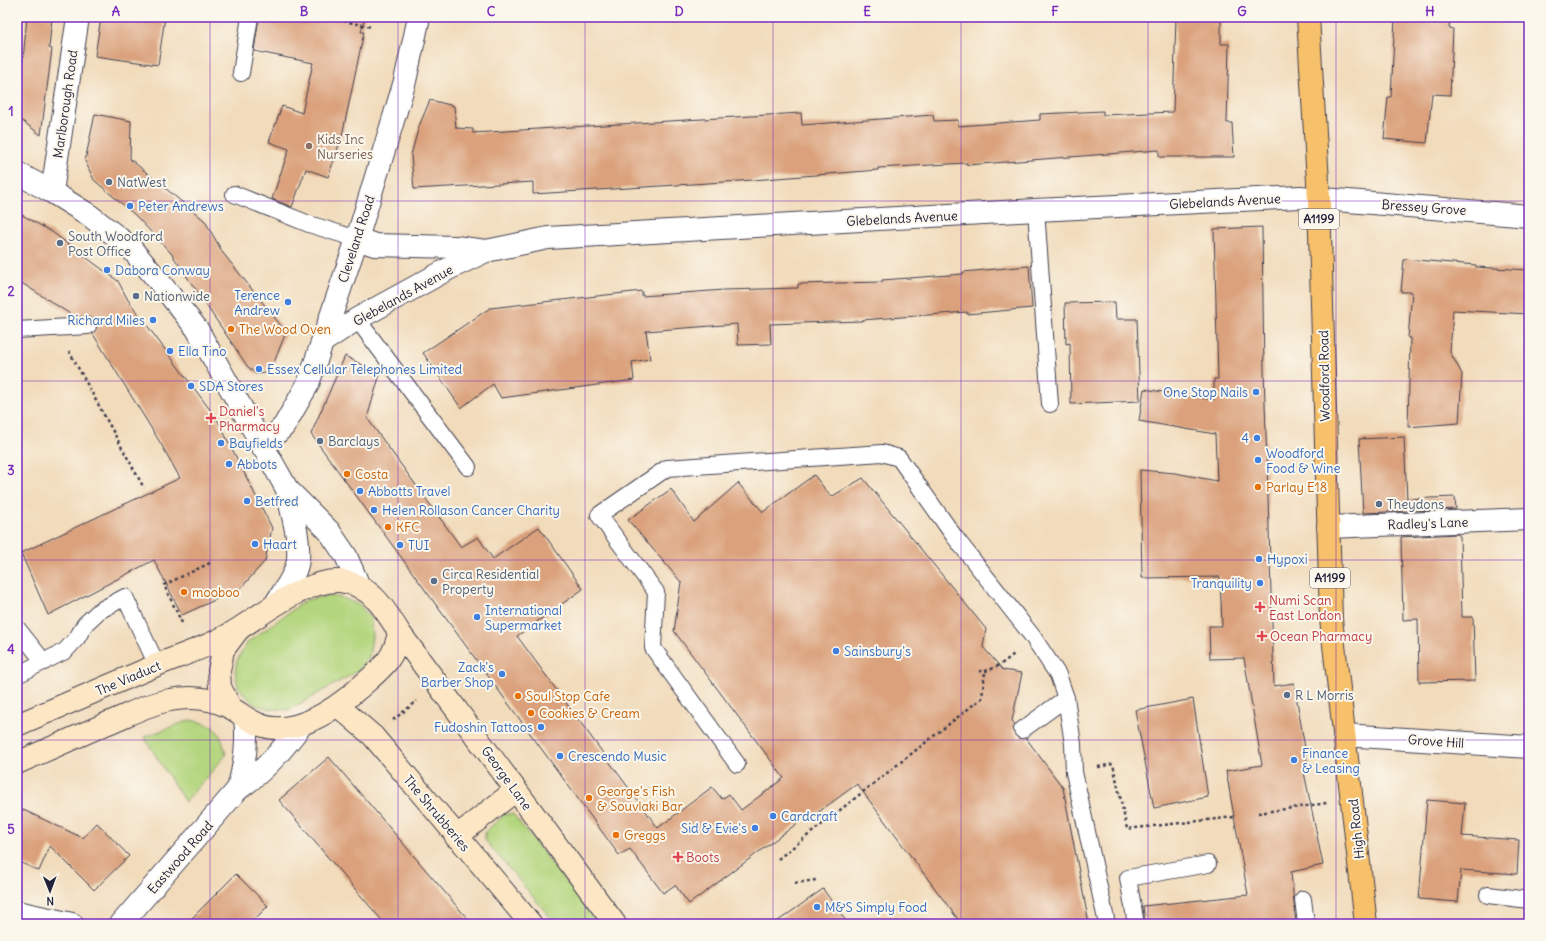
<svg xmlns="http://www.w3.org/2000/svg" width="1546" height="941" viewBox="0 0 1546 941" font-family="Delius,sans-serif">
<style>
.green{fill:#b3d57d;stroke:#6a7c5c}
.building{fill:#daa17b}
.lines{fill:none;stroke-linecap:round;stroke-linejoin:round}
.service-casing{stroke:#413e4e;stroke-width:18}
.minor-casing{stroke:#413e4e;stroke-width:24}
.secondary-casing{stroke:#413e4e;stroke-width:24}
.primary-casing{stroke:#413e4e;stroke-width:24}
.path{stroke:#413e4e;stroke-width:2.5;stroke-dasharray:3 3;stroke-linecap:butt}
.service{stroke:#fff;stroke-width:16}
.minor{stroke:#fff;stroke-width:22}
.secondary{stroke:#fce6c4;stroke-width:22}
.primary{stroke:#f7c06b;stroke-width:22}
.grid{fill:none;stroke:#7b2cbf;stroke-width:1;stroke-opacity:0.55}
.education-dot{fill:#8d6e63;stroke:#fbf7ec;stroke-width:1.5}
.service-dot{fill:#5c6f8a;stroke:#fbf7ec;stroke-width:1.5}
.shop-dot{fill:#3f7fe0;stroke:#fbf7ec;stroke-width:1.5}
.food-dot{fill:#e8710a;stroke:#fbf7ec;stroke-width:1.5}
.health-dot{fill:#e0444e;stroke:#fbf7ec;stroke-width:1.5}
.labels{text-anchor:middle;stroke-width:4;stroke-linejoin:round;paint-order:stroke}
.shield{fill:#fbf7ec;stroke:#636270;stroke-width:1}
.shield-label{font-size:12px;font-weight:bold;fill:#22223b}
.street-label{font-size:13px;fill:#22223b;stroke:#fbf7ec}
.education-label{font-size:13px;fill:#785e54;stroke:#fbf7ec;text-anchor:start}
.service-label{font-size:13px;fill:#4e5e75;stroke:#fbf7ec;text-anchor:start}
.shop-label{font-size:13px;fill:#366cbe;stroke:#fbf7ec;text-anchor:start}
.food-label{font-size:13px;fill:#c56008;stroke:#fbf7ec;text-anchor:start}
.health-label{font-size:13px;fill:#be3a42;stroke:#fbf7ec;text-anchor:start}
.neatline{fill:none;stroke:#7b2cbf;stroke-width:1.5}
.grid-label{font-size:13px;text-anchor:middle;font-weight:bold;fill:#7b2cbf}
</style>
<rect width="100%" height="100%" fill="#fbf7ec"/>
<filter id="ink" filterUnits="userSpaceOnUse"><feTurbulence type="fractalNoise" baseFrequency=".025" numOctaves="2"/><feDisplacementMap in="SourceGraphic" scale="8" xChannelSelector="R" yChannelSelector="G"/><feConvolveMatrix kernelMatrix="1 2 1 2 8 2 1 2 1" color-interpolation-filters="sRGB"/></filter>
<filter id="wash" filterUnits="userSpaceOnUse"><feTurbulence type="fractalNoise" baseFrequency=".012" numOctaves="4" result="noise"/><feDisplacementMap in="SourceGraphic" scale="16" xChannelSelector="R" yChannelSelector="G"/><feGaussianBlur stdDeviation="0.9" result="paint"/><feColorMatrix in="noise" values="0 0 0 0 0 0 0 0 0 0 0 0 0 0 0 0 0 1.4 0 .05"/><feComposite in="paint" operator="in"/></filter>
<g filter="url(#wash)">
<rect width="100%" height="100%" fill="#f1dbbb"/>
<g class="green">
<polygon points="327,596 340,597 360,605 371,619 372,637 369,657 358,671 289,710 270,709 253,704 238,687 235,672 237,660 248,642 306,600"/>
<path d="M190,720C216,725 220,729 226,755L185,802L144,737Z"/>
<polygon points="505,814 513,814 599,924 556,924 485,840 485,832"/>
</g>
<g id="blocks">
<g class="building">
<polygon points="27,17 52,17 49,48 52,49 41,135 17,117 17,67 22,70"/>
<polygon points="101,17 165,17 158,65 95,56"/>
<polygon points="259,17 365,17 361,32 364,32 342,136 328,177 306,169 292,207 272,199 289,149 269,142 282,106 302,113 313,63 254,51"/>
<polygon points="1176,17 1221,17 1221,44 1229,44 1227,123 1232,123 1234,157 1159,157 1159,150 967,165 967,163 878,168 878,170 866,171 740,181 533,194 533,182 414,189 411,155 419,126 430,100 454,106 456,128 473,129 473,133 801,113 802,125 933,115 934,121 958,120 958,126 1040,120 1040,114 1103,111 1103,115 1173,112"/>
<polygon points="1395,17 1450,17 1449,28 1453,29 1450,95 1432,94 1427,143 1384,139 1388,97 1391,97"/>
<polygon points="95,114 131,121 130,159 205,221 223,253 286,332 273,365 266,373 256,374 248,367 171,253 135,215 94,180 85,161"/>
<polygon points="17,212 52,232 118,281 128,300 217,419 272,528 265,561 241,588 182,615 154,560 48,615 21,553 180,478 161,444 93,334 97,326 96,320 88,317 75,317 17,280"/>
<polygon points="1262,227 1264,371 1274,686 1294,683 1309,772 1304,772 1323,865 1291,872 1296,924 1145,924 1143,906 1248,895 1226,771 1262,765 1244,658 1210,659 1209,626 1222,626 1220,577 1142,578 1140,470 1175,473 1217,481 1215,434 1139,421 1144,389 1214,400 1214,379 1218,379 1214,229"/>
<polygon points="1404,259 1476,265 1476,267 1529,270 1529,314 1453,310 1450,352 1462,374 1459,423 1408,427 1410,338 1408,338 1412,292 1401,292"/>
<polygon points="1029,266 1032,308 967,314 967,312 862,320 862,321 770,324 771,344 738,345 737,324 646,331 650,359 632,362 634,380 501,398 493,384 461,408 423,353 490,308 642,291 642,296 724,290 798,288 798,284 882,282 882,280 963,274 963,272"/>
<polygon points="1115,302 1116,319 1137,319 1140,401 1071,404 1070,343 1066,344 1065,303"/>
<polygon points="345,356 380,374 367,418 461,547 478,537 493,559 539,527 583,589 517,636 658,828 712,787 722,799 729,794 741,810 784,778 674,631 681,582 628,520 671,489 694,522 738,483 763,512 814,475 831,497 863,478 986,629 983,647 1003,670 1022,673 1012,721 1015,724 1013,731 1018,738 1026,738 1063,788 1089,924 958,924 957,918 857,784 813,816 811,813 689,904 675,885 663,893 630,849 619,855 311,434"/>
<polygon points="1404,437 1407,499 1455,497 1456,509 1363,513 1359,439"/>
<polygon points="1457,534 1460,536 1462,617 1473,617 1475,681 1419,682 1418,619 1403,620 1401,537"/>
<polygon points="1193,699 1208,797 1154,808 1135,710"/>
<polygon points="329,757 472,924 385,924 279,800"/>
<polygon points="1427,800 1465,803 1462,836 1519,840 1517,874 1461,870 1458,902 1419,899"/>
<polygon points="17,807 83,838 97,823 129,856 94,890 50,846 39,871 17,861"/>
<polygon points="236,874 268,906 250,924 186,924"/>
<polygon points="823,889 848,924 774,924"/>
</g>
</g>
</g>
<g filter="url(#ink)">
<use href="#blocks" fill-opacity="0" stroke="#413e4e" stroke-width="1"/>
<g class="lines">
<defs>
<g id="service">
<polyline points="241,73 250,17"/>
<polyline points="234,194 309,224 357,239"/>
<polyline points="1036,210 1050,404"/>
<polyline points="357,319 468,467"/>
<polyline points="17,330 88,326"/>
<polyline points="17,628 44,662"/>
<polyline points="17,675 65,651 77,638 85,624 99,611 125,597 157,665"/>
<polyline points="1022,730 1066,698"/>
<polyline points="737,764 653,648 656,592 599,515 667,468 882,453 899,458 954,536 1033,637 1058,675 1066,698 1073,744 1074,772 1107,924"/>
<polyline points="1488,895 1529,900"/>
<polyline points="1303,899 1306,924"/>
<polyline points="1136,924 1128,878 1208,864"/>
</g>
<g id="minor">
<polyline points="17,173 52,192 89,215 129,246 157,279 197,329 287,489 329,531 346,556 359,586"/>
<polyline points="52,192 78,17"/>
<polyline points="357,239 375,245 455,247 486,251"/>
<polyline points="322,342 357,319 448,269 486,251 548,238 1036,210 1300,197 1529,216"/>
<polyline points="262,447 284,426 308,384 357,239 405,81 419,17"/>
<polyline points="1328,527 1529,519"/>
<path d="M276,603C284,590 297,574 298,559C300,536 291,512 287,489"/>
<polyline points="1344,735 1529,747"/>
<path d="M238,789C245,765 248,743 245,718"/>
<polyline points="17,912 72,924"/>
<path d="M121,924L238,789C265,771 283,749 302,724"/>
</g>
<g id="secondary">
<polyline points="338,706 373,736 531,924"/>
<polyline points="230,707 220,687 219,671 223,650 238,630"/>
<path d="M17,725C64,705 110,685 157,665C184,654 214,645 240,628C265,612 308,579 340,581C370,584 385,609 399,632L615,924"/>
<path d="M17,763C47,750 78,736 108,723C128,715 150,703 170,700C191,696 211,698 229,707C239,712 247,720 258,724C292,739 334,710 358,689C379,670 394,662 399,632"/>
<polyline points="456,837 516,790"/>
</g>
<polyline id="primary" points="1308,17 1319,199 1331,619 1366,924"/>
</defs>
<use href="#service" class="service-casing"/>
<use href="#minor" class="minor-casing"/>
<use href="#secondary" class="secondary-casing"/>
<use href="#primary" class="primary-casing"/>
<g class="path">
<polyline points="326,17 371,27"/>
<polyline points="69,351 144,488"/>
<polyline points="182,623 164,585 212,562"/>
<path d="M979,671C991,673 1006,661 1015,653"/>
<polyline points="393,720 417,701"/>
<polyline points="1098,767 1113,764 1127,829 1234,817"/>
<polyline points="1258,813 1327,803"/>
<polyline points="778,859 982,698 985,672"/>
<polyline points="795,883 816,880"/>
</g>
<use href="#service" class="service"/>
<use href="#minor" class="minor"/>
<use href="#secondary" class="secondary"/>
<use href="#primary" class="primary"/>
</g>
</g>
<path class="grid" d="M210,17V924M398,17V924M585,17V924M773,17V924M961,17V924M1148,17V924M1336,17V924M17,201H1529M17,381H1529M17,560H1529M17,740H1529"/>
<circle class="education-dot" cx="309" cy="146" r="4"/>
<g class="service-dot">
<circle cx="109" cy="182" r="4"/>
<circle cx="60" cy="243" r="4"/>
<circle cx="136" cy="296" r="4"/>
<circle cx="320" cy="441" r="4"/>
<circle cx="1379" cy="504" r="4"/>
<circle cx="434" cy="581" r="4"/>
<circle cx="1287" cy="695" r="4"/>
</g>
<g class="shop-dot">
<circle cx="130" cy="206" r="4"/>
<circle cx="107" cy="270" r="4"/>
<circle cx="288" cy="302" r="4"/>
<circle cx="153" cy="320" r="4"/>
<circle cx="170" cy="351" r="4"/>
<circle cx="259" cy="369" r="4"/>
<circle cx="191" cy="386" r="4"/>
<circle cx="1256" cy="392" r="4"/>
<circle cx="1257" cy="438" r="4"/>
<circle cx="221" cy="443" r="4"/>
<circle cx="1258" cy="460" r="4"/>
<circle cx="229" cy="464" r="4"/>
<circle cx="360" cy="491" r="4"/>
<circle cx="247" cy="501" r="4"/>
<circle cx="374" cy="510" r="4"/>
<circle cx="255" cy="544" r="4"/>
<circle cx="400" cy="545" r="4"/>
<circle cx="1259" cy="559" r="4"/>
<circle cx="1260" cy="583" r="4"/>
<circle cx="477" cy="617" r="4"/>
<circle cx="836" cy="651" r="4"/>
<circle cx="502" cy="674" r="4"/>
<circle cx="541" cy="727" r="4"/>
<circle cx="560" cy="756" r="4"/>
<circle cx="1294" cy="760" r="4"/>
<circle cx="773" cy="816" r="4"/>
<circle cx="755" cy="828" r="4"/>
<circle cx="817" cy="907" r="4"/>
</g>
<g class="food-dot">
<circle cx="231" cy="329" r="4"/>
<circle cx="347" cy="474" r="4"/>
<circle cx="1258" cy="487" r="4"/>
<circle cx="388" cy="527" r="4"/>
<circle cx="184" cy="592" r="4"/>
<circle cx="518" cy="696" r="4"/>
<circle cx="531" cy="713" r="4"/>
<circle cx="589" cy="798" r="4"/>
<circle cx="616" cy="835" r="4"/>
</g>
<g class="health-dot">
<path d="M209 412h4v4h4v4h-4v4h-4v-4h-4v-4h4z"/>
<path d="M1258 601h4v4h4v4h-4v4h-4v-4h-4v-4h4z"/>
<path d="M1260 630h4v4h4v4h-4v4h-4v-4h-4v-4h4z"/>
<path d="M676 851h4v4h4v4h-4v4h-4v-4h-4v-4h4z"/>
</g>
<g class="labels">
<g class="shield">
<rect x="1299" y="209" width="40" height="20" rx="3"/>
<rect x="1310" y="568" width="40" height="20" rx="3"/>
</g>
<g class="shield-label">
<text x="1319" y="223">A1199</text>
<text x="1330" y="582">A1199</text>
</g>
<g class="street-label">
<text transform="translate(65 104) rotate(-82)" y="5">Marlborough Road</text>
<text transform="translate(1225 201) rotate(-3)" y="5">Glebelands Avenue</text>
<text transform="translate(1424 207) rotate(4)" y="5">Bressey Grove</text>
<text transform="translate(902 218) rotate(-3)" y="5">Glebelands Avenue</text>
<text transform="translate(356 239) rotate(-72)" y="5">Cleveland Road</text>
<text transform="translate(403 295) rotate(-29)" y="5">Glebelands Avenue</text>
<text transform="translate(1324 376) rotate(-91)" y="5">Woodford Road</text>
<text transform="translate(1428 523) rotate(-2)" y="5">Radley's Lane</text>
<text transform="translate(128 678) rotate(-23)" y="5">The Viaduct</text>
<text transform="translate(1436 741) rotate(4)" y="5">Grove Hill</text>
<text transform="translate(507 778) rotate(54)" y="5">George Lane</text>
<text transform="translate(437 813) rotate(50)" y="5">The Shrubberies</text>
<text transform="translate(1356 829) rotate(-96)" y="5">High Road</text>
<text transform="translate(180 857) rotate(-49)" y="5">Eastwood Road</text>
</g>
<g class="education-label">
<text x="317" y="144">Kids Inc<tspan x="317" dy="15">Nurseries</tspan></text>
</g>
<g class="service-label">
<text x="117" y="187">NatWest</text>
<text x="68" y="241">South Woodford<tspan x="68" dy="15">Post Office</tspan></text>
<text x="144" y="301">Nationwide</text>
<text x="328" y="446">Barclays</text>
<text x="1387" y="509">Theydons</text>
<text x="442" y="579">Circa Residential<tspan x="442" dy="15">Property</tspan></text>
<text x="1295" y="700">R L Morris</text>
</g>
<g class="shop-label">
<text x="138" y="211">Peter Andrews</text>
<text x="115" y="275">Dabora Conway</text>
<text x="280" y="300" text-anchor="end">Terence<tspan x="280" dy="15">Andrew</tspan></text>
<text x="145" y="325" text-anchor="end">Richard Miles</text>
<text x="178" y="356">Ella Tino</text>
<text x="267" y="374">Essex Cellular Telephones Limited</text>
<text x="199" y="391">SDA Stores</text>
<text x="1248" y="397" text-anchor="end">One Stop Nails</text>
<text x="1249" y="443" text-anchor="end">4</text>
<text x="229" y="448">Bayfields</text>
<text x="1266" y="458">Woodford<tspan x="1266" dy="15">Food &amp; Wine</tspan></text>
<text x="237" y="469">Abbots</text>
<text x="368" y="496">Abbotts Travel</text>
<text x="255" y="506">Betfred</text>
<text x="382" y="515">Helen Rollason Cancer Charity</text>
<text x="263" y="549">Haart</text>
<text x="408" y="550">TUI</text>
<text x="1267" y="564">Hypoxi</text>
<text x="1252" y="588" text-anchor="end">Tranquility</text>
<text x="485" y="615">International<tspan x="485" dy="15">Supermarket</tspan></text>
<text x="844" y="656">Sainsbury's</text>
<text x="494" y="672" text-anchor="end">Zack's<tspan x="494" dy="15">Barber Shop</tspan></text>
<text x="533" y="732" text-anchor="end">Fudoshin Tattoos</text>
<text x="1302" y="758">Finance<tspan x="1302" dy="15">&amp; Leasing</tspan></text>
<text x="568" y="761">Crescendo Music</text>
<text x="781" y="821">Cardcraft</text>
<text x="747" y="833" text-anchor="end">Sid &amp; Evie's</text>
<text x="825" y="912">M&amp;S Simply Food</text>
</g>
<g class="food-label">
<text x="239" y="334">The Wood Oven</text>
<text x="355" y="479">Costa</text>
<text x="1266" y="492">Parlay E18</text>
<text x="396" y="532">KFC</text>
<text x="192" y="597">mooboo</text>
<text x="526" y="701">Soul Stop Cafe</text>
<text x="539" y="718">Cookies &amp; Cream</text>
<text x="597" y="796">George's Fish<tspan x="597" dy="15">&amp; Souvlaki Bar</tspan></text>
<text x="624" y="840">Greggs</text>
</g>
<g class="health-label">
<text x="219" y="416">Daniel's<tspan x="219" dy="15">Pharmacy</tspan></text>
<text x="1269" y="605">Numi Scan<tspan x="1269" dy="15">East London</tspan></text>
<text x="1270" y="641">Ocean Pharmacy</text>
<text x="686" y="862">Boots</text>
</g>
</g>
<rect width="1546" height="941" fill="none" stroke="#fbf7ec" stroke-width="44"/>
<g transform="translate(50 891) rotate(179)" stroke="#fbf7ec" stroke-width="3" paint-order="stroke">
<path d="M0-3L7 15L0 10L-7 15Z" fill="#22223b"/>
<text y="-6" font-size="11" font-weight="bold" text-anchor="middle" fill="#22223b">N</text>
</g>
<rect x="22" y="22" width="1502" height="897" class="neatline"/>
<g class="grid-label">
<text x="116" y="16">A</text>
<text x="304" y="16">B</text>
<text x="491" y="16">C</text>
<text x="679" y="16">D</text>
<text x="867" y="16">E</text>
<text x="1055" y="16">F</text>
<text x="1242" y="16">G</text>
<text x="1430" y="16">H</text>
<text x="11" y="116">1</text>
<text x="11" y="296">2</text>
<text x="11" y="475">3</text>
<text x="11" y="654">4</text>
<text x="11" y="834">5</text>
</g>
</svg>
